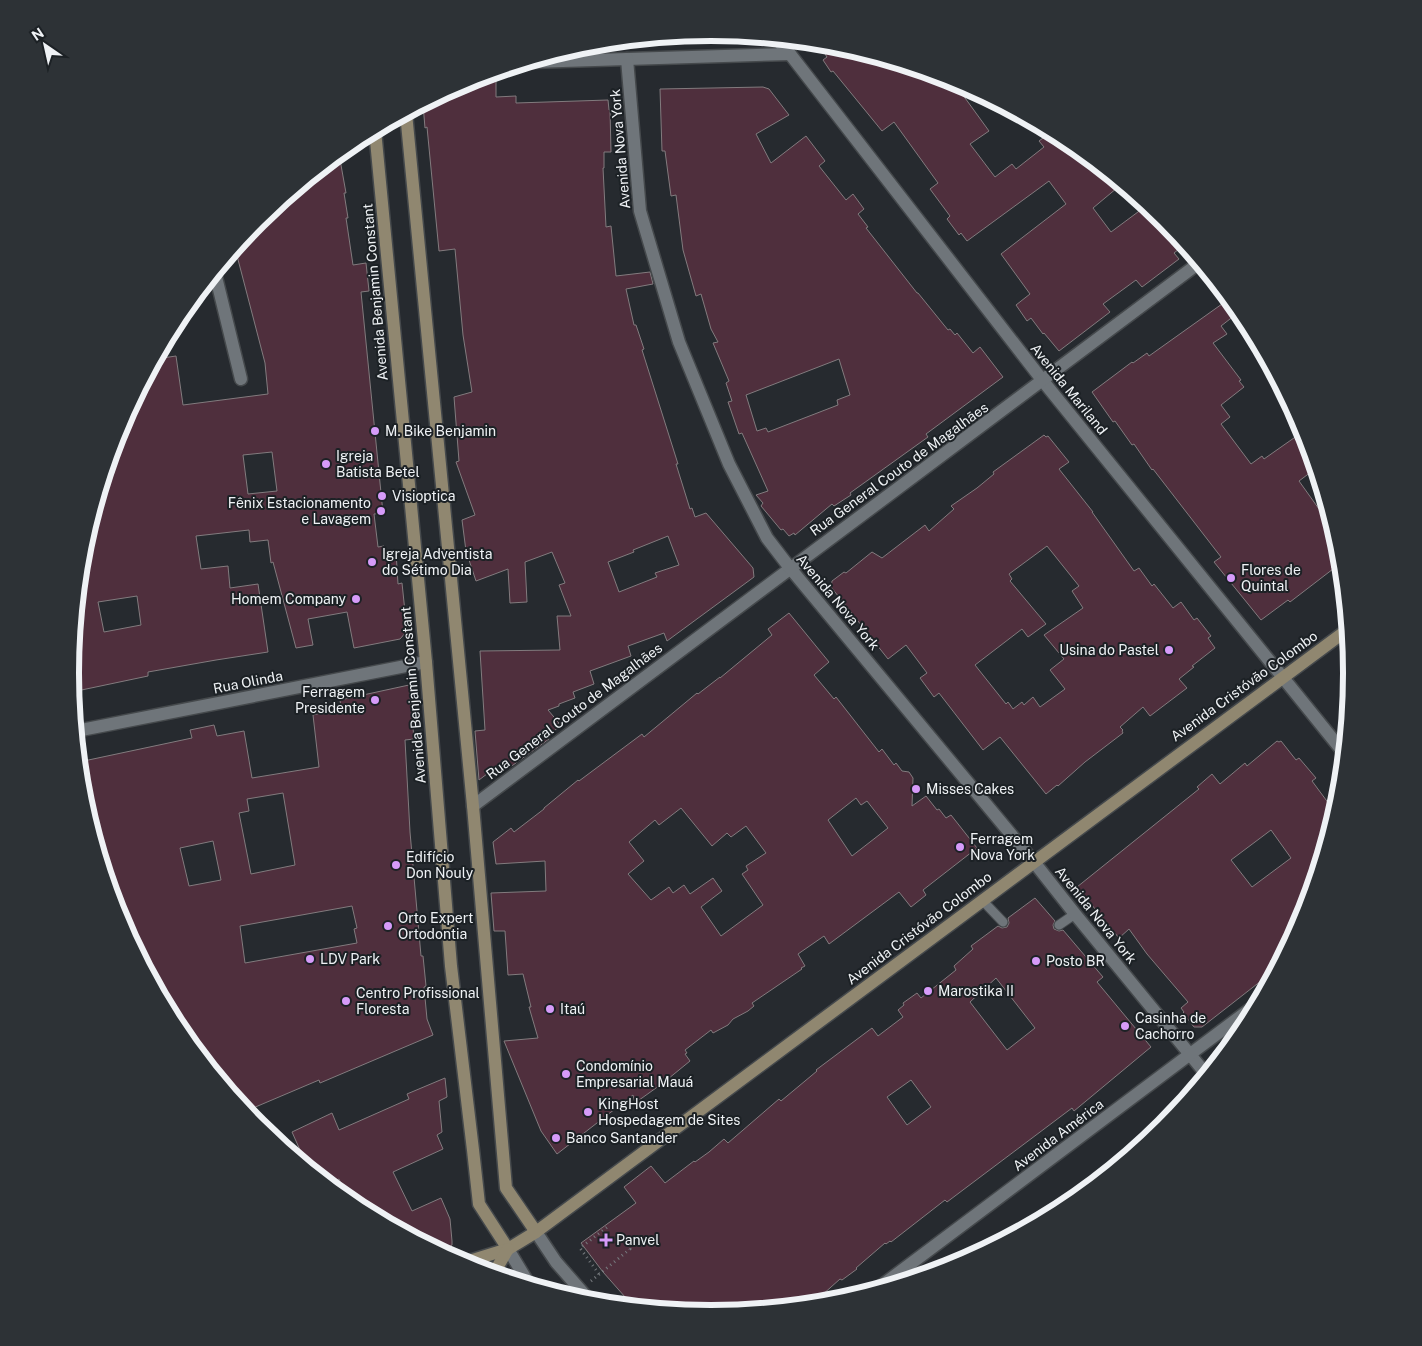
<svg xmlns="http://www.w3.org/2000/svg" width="1422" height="1346" viewBox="0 0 1422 1346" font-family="'Public Sans',sans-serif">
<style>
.building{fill:#4f2f3d;stroke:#827b7e;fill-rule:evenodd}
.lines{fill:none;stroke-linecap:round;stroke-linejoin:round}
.service-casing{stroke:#45494c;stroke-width:11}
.minor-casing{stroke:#45494c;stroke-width:15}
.tertiary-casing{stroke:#45494c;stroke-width:15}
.secondary-casing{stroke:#45494c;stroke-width:15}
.path{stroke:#777b7f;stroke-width:3;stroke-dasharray:1 4;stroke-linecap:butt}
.service{stroke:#6f757a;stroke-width:9}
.minor{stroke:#6f757a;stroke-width:12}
.tertiary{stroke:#6f757a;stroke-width:12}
.secondary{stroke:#908770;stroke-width:12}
.poi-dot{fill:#d69bf9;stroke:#1c2125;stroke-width:2}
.labels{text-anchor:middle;stroke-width:4;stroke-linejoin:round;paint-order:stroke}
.street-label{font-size:14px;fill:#eff2f5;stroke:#1c2125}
.poi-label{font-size:14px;fill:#eff2f5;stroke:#1c2125;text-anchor:start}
.rim{fill:none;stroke:#eff2f5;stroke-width:6}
</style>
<rect width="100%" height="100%" fill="#262a2f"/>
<g class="building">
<polygon points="818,43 836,45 952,80 989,131 970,144 995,177 1012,164 1016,169 1044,147 1039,141 1051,132 1067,141 1117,181 1117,188 1093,208 1111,232 1146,206 1164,220 1184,245 1174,253 1179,259 1142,287 1136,280 1103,304 1110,312 1059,351 1044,333 1043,334 1031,318 1027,321 1016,305 1030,294 1001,254 1066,204 1049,181 967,241 961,233 959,235 947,219 950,216 930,189 938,183 894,122 882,131 833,71 831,72 823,60 827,57"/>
<path d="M477,78H496V97L516,96V103L608,100L609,110H610L611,152H604V168H603L606,227L611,226L616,276L650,272L653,284L626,289L634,325H636L644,349L642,350L678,464H676L690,509L692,508L695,517L706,513L753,568L754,577L667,641L664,633L628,646L631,656L590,671L594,684L573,692L575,698L559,704V706L548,710L559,723L557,724L559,727L547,736L549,739L509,768L504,761L479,780L475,731L485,730L480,651L560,650L557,616H571L559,585L565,583L552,552L525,562L527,602L510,603L508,569L476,581L466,551L462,520L475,515L456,462L459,461L454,397L472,392L463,335L455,249L439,251L427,127L425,128L423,104L466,81ZM668,536L679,565L655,573L657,577L619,592L608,562L634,552L633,550Z"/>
<path d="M763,87L769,89L789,115L756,134L771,163L806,136L825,161L819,166L846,200L853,194L864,209L858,214L868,227L866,228L917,293H918L948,330L950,329L955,335L957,333L973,353L980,347L1003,377L926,434L928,437L850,493L851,495L834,506L832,504L795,535L794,533L789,536L783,529L781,530L761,506L763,503L756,495L768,491L742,433L739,434L728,402L732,401L726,383L729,381L713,343L718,342L711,329L701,294L696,296L683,250L676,195L671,196L665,151H662L660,89ZM839,359L850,395L837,400L838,405L768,432L766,428L757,431L746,395Z"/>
<path d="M339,154L346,193H344L348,218H346L353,265L366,263L369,291L361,292L383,513L374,514L378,547L384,546L385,553L396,552L398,584L402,583L407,631L400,639L354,648L347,612L308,619L313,645L296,648L273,562L271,563L268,540L250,542L249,530L196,536L201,569L228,566L230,588L258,584L268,652L216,660L148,672V676L72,692L70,673L83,548L119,428L156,359L176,356L183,405L268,394L265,363L235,248L259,220ZM272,452L277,491L248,494L243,455ZM137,596L141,625L104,632L98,602Z"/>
<polygon points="1229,299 1239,312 1221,326 1227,334 1213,343 1241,380 1239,381 1244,387 1221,405 1230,417 1221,424 1251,464 1262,456 1264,459 1301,433 1307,441 1315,469 1299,481 1319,509 1326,504 1339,548 1340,559 1331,567 1333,569 1290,602 1288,600 1261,620 1214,562 1221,557 1153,469 1152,470 1134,444 1132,445 1115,421 1113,422 1092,392 1132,362 1133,363 1147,353 1149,356"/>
<path d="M1044,435L1046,437L1048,436L1069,462L1059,469L1093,512H1092L1134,571L1139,568L1152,586L1154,584L1173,608L1181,602L1194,620L1197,618L1211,636L1208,638L1215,648L1192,666L1194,667L1179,679L1187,688L1150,716L1143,707L1120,727L1123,730L1122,731L1123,733L1085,762L1058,786L1057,785L1046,794L1000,737L983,750L939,693L934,697L920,678L927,673L906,645L888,659L831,587L832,581L844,572L846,573L872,552L882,558L925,525L929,531L954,509L951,506L977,488L994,474L993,472ZM1047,546L1079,586L1072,591L1083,608L1044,635L1064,659L1050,670L1065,689L1040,707L1033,697L1024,705L1022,702L1013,709L1008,702L1006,704L975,665L1022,629L1028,637L1046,624L1010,581L1012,579L1009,574Z"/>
<path d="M789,613L829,662L814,675L834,699L836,697L879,752L882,749L894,765L896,763L902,771L909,772L913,778L912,806L926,796L937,810L939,809L946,818L951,815L977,848L923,890L926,895L911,907L899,892L829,944L824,936L798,954L805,966L801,968L802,969L752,1003L754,1006L748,1011L733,1019L728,1025L713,1033L711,1030L685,1050L687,1053L685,1054L690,1061L663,1083L635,1103L633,1095L557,1154L541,1131L504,1041L538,1038L529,1007H531L523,974L508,975L505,931H494L491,893L546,891L545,861L496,864L493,842L511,828L514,832L544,809V808L578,780L579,781L642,734L644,737L697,693L698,694L720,677V678L772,635L768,629ZM856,798L861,805L867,801L888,828L852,856L828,820ZM681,808L712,846L727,833L731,837L746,826L766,853L746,866L748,870L742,874L763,905L721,936L701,907L722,891L713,878L690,894L684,885L673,893L669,887L651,900L628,874L644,861L629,842L655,820L659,825Z"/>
<path d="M409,685L414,739L405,740L410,832L421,956H423L426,986L424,987L427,1019L433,1035L320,1083L319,1080L246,1111L178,1029L119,918L83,798L86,796L79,762L192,738L190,730L214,725L217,736L244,731L252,778L319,767L313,715L341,708L340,700ZM283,793L295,865L251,874L239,813L249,811L247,799ZM213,841L221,880L189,886L180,848ZM352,906L357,928L354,929L357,943L245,963L240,926Z"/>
<path d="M1277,741L1279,742L1281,741L1296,760L1299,758L1316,778L1312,781L1335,812L1303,918L1287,948L1270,961L1276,969L1275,970L1202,1027H1194L1183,1013L1184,1012L1181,1008L1188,1002L1147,954L1129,929L1119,938L1077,887L1199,789L1197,787L1212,774L1220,784L1245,763L1247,766ZM1271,830L1291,858L1252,887L1231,860Z"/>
<path d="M1035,898L1055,921L1053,925L1054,929L1059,931L1063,930L1103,977L1097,982L1151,1047L1074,1111L1072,1108L947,1202L945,1200L891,1242L890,1241L886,1244L885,1243L856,1268L857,1269L842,1280L840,1279L812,1304L711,1314L633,1306L603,1272L581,1243L636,1203L624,1187L651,1166L665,1183L694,1161L695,1162L709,1152L724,1139L728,1143L779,1099L781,1101L817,1071L816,1070L872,1028L878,1036L903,1017L898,1010L904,1005L903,1003L917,993L921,998L956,970L954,966L973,949L971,946L998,926L1002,928L1007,927L1009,923L1008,918ZM996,978L1035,1028L1007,1050L970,1002ZM911,1080L931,1107L907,1125L887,1097Z"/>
<polygon points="445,1078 447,1097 439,1101 442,1132 437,1135 443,1149 393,1172 412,1211 441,1198 450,1219 452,1241 452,1245 442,1252 355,1205 348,1200 339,1179 329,1184 292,1153 300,1150 292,1132 332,1113 339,1130 409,1099 407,1094"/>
</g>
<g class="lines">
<defs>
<g id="service">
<polyline points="982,900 1003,922"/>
<polyline points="1059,925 1075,914"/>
</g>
<g id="minor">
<polyline points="776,39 790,54 1043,381 1344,753"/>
<polyline points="627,59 790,54"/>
<polyline points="215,273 241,379"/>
<polyline points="76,731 426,662"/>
<polyline points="473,806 1199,263"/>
<polyline points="1034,862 1075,914 1206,1074"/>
<polyline points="877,1289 1257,1004"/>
</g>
<g id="tertiary">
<polyline points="530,62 627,59 640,211 679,342 729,464 767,538 790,568 1034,862"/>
<polyline points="536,1232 556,1262 591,1302"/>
<polyline points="508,1249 529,1284"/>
</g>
<g id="secondary">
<polyline points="406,113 473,806 506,1188 536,1232"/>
<polyline points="375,130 426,662 451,966 473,1150 479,1204 508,1249"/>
<polyline points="463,1263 508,1249 536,1232 1347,630"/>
<polyline points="494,1273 508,1249"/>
</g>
</defs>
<use href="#service" class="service-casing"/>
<use href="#minor" class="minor-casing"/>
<use href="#tertiary" class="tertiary-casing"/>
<use href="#secondary" class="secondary-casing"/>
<g class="path">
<polyline points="599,1274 580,1248 610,1225"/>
<polyline points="591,1281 630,1249 629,1247"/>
</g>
<use href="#service" class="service"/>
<use href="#minor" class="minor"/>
<use href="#tertiary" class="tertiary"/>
<use href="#secondary" class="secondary"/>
</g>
<g class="poi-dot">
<circle cx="375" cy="431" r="5"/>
<circle cx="326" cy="464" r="5"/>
<circle cx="382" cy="496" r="5"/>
<circle cx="381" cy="511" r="5"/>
<circle cx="372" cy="562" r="5"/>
<circle cx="1231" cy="578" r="5"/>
<circle cx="356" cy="599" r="5"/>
<circle cx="1169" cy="650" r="5"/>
<circle cx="375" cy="700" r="5"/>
<circle cx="916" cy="789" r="5"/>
<circle cx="960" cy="847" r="5"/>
<circle cx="396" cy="865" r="5"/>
<circle cx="388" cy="926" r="5"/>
<circle cx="310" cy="959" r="5"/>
<circle cx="1036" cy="961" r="5"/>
<circle cx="928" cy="991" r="5"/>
<circle cx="346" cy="1001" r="5"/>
<circle cx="550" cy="1009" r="5"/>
<circle cx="1125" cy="1026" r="5"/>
<circle cx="566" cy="1074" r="5"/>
<circle cx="588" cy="1112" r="5"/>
<circle cx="556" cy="1138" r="5"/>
<path d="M603.5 1232.5h5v5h5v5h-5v5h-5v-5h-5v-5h5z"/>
</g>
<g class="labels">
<g class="street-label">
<text transform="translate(620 149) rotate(-95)" y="5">Avenida Nova York</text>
<text transform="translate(375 292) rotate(-95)" y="5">Avenida Benjamin Constant</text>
<text transform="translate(1069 389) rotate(51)" y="5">Avenida Mariland</text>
<text transform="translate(899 469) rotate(-36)" y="5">Rua General Couto de Magalhães</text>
<text transform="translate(838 602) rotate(50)" y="5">Avenida Nova York</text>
<text transform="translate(248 682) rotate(-11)" y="5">Rua Olinda</text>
<text transform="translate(1244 686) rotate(-36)" y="5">Avenida Cristóvão Colombo</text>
<text transform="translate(413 695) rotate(-95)" y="5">Avenida Benjamin Constant</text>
<text transform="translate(574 711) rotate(-37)" y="5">Rua General Couto de Magalhães</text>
<text transform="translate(1096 915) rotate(51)" y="5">Avenida Nova York</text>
<text transform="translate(919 928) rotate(-37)" y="5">Avenida Cristóvão Colombo</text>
<text transform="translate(1058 1135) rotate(-37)" y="5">Avenida América</text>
</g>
<g class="poi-label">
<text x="385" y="436">M. Bike Benjamin</text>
<text x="336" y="461">Igreja<tspan x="336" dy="16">Batista Betel</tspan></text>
<text x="392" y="501">Visioptica</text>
<text x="371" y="508" text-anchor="end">Fênix Estacionamento<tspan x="371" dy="16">e Lavagem</tspan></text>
<text x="382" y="559">Igreja Adventista<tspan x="382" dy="16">do Sétimo Dia</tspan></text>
<text x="1241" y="575">Flores de<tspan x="1241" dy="16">Quintal</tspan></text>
<text x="346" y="604" text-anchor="end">Homem Company</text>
<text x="1159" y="655" text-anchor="end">Usina do Pastel</text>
<text x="365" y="697" text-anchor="end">Ferragem<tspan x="365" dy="16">Presidente</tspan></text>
<text x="926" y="794">Misses Cakes</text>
<text x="970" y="844">Ferragem<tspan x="970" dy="16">Nova York</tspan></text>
<text x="406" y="862">Edifício<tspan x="406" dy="16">Don Nouly</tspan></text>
<text x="398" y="923">Orto Expert<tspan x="398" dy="16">Ortodontia</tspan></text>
<text x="320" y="964">LDV Park</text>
<text x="1046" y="966">Posto BR</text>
<text x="938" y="996">Marostika II</text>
<text x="356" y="998">Centro Profissional<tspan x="356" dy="16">Floresta</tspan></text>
<text x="560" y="1014">Itaú</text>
<text x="1135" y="1023">Casinha de<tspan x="1135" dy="16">Cachorro</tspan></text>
<text x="576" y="1071">Condomínio<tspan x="576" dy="16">Empresarial Mauá</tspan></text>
<text x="598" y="1109">KingHost<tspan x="598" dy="16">Hospedagem de Sites</tspan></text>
<text x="566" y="1143">Banco Santander</text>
<text x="616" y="1245">Panvel</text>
</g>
</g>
<path d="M0 0H1422V1346H0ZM79 673a632 632 0 1 1 1264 0a632 632 0 1 1-1264 0Z" fill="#2d3236" fill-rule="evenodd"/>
<path class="rim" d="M79 673a632 632 0 1 1 1264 0a632 632 0 1 1-1264 0Z"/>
<g transform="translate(45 45) rotate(326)" stroke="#1c2125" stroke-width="4" paint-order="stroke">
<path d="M0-4L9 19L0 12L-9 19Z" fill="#eff2f5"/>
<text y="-8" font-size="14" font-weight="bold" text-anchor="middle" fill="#eff2f5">N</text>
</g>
</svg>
